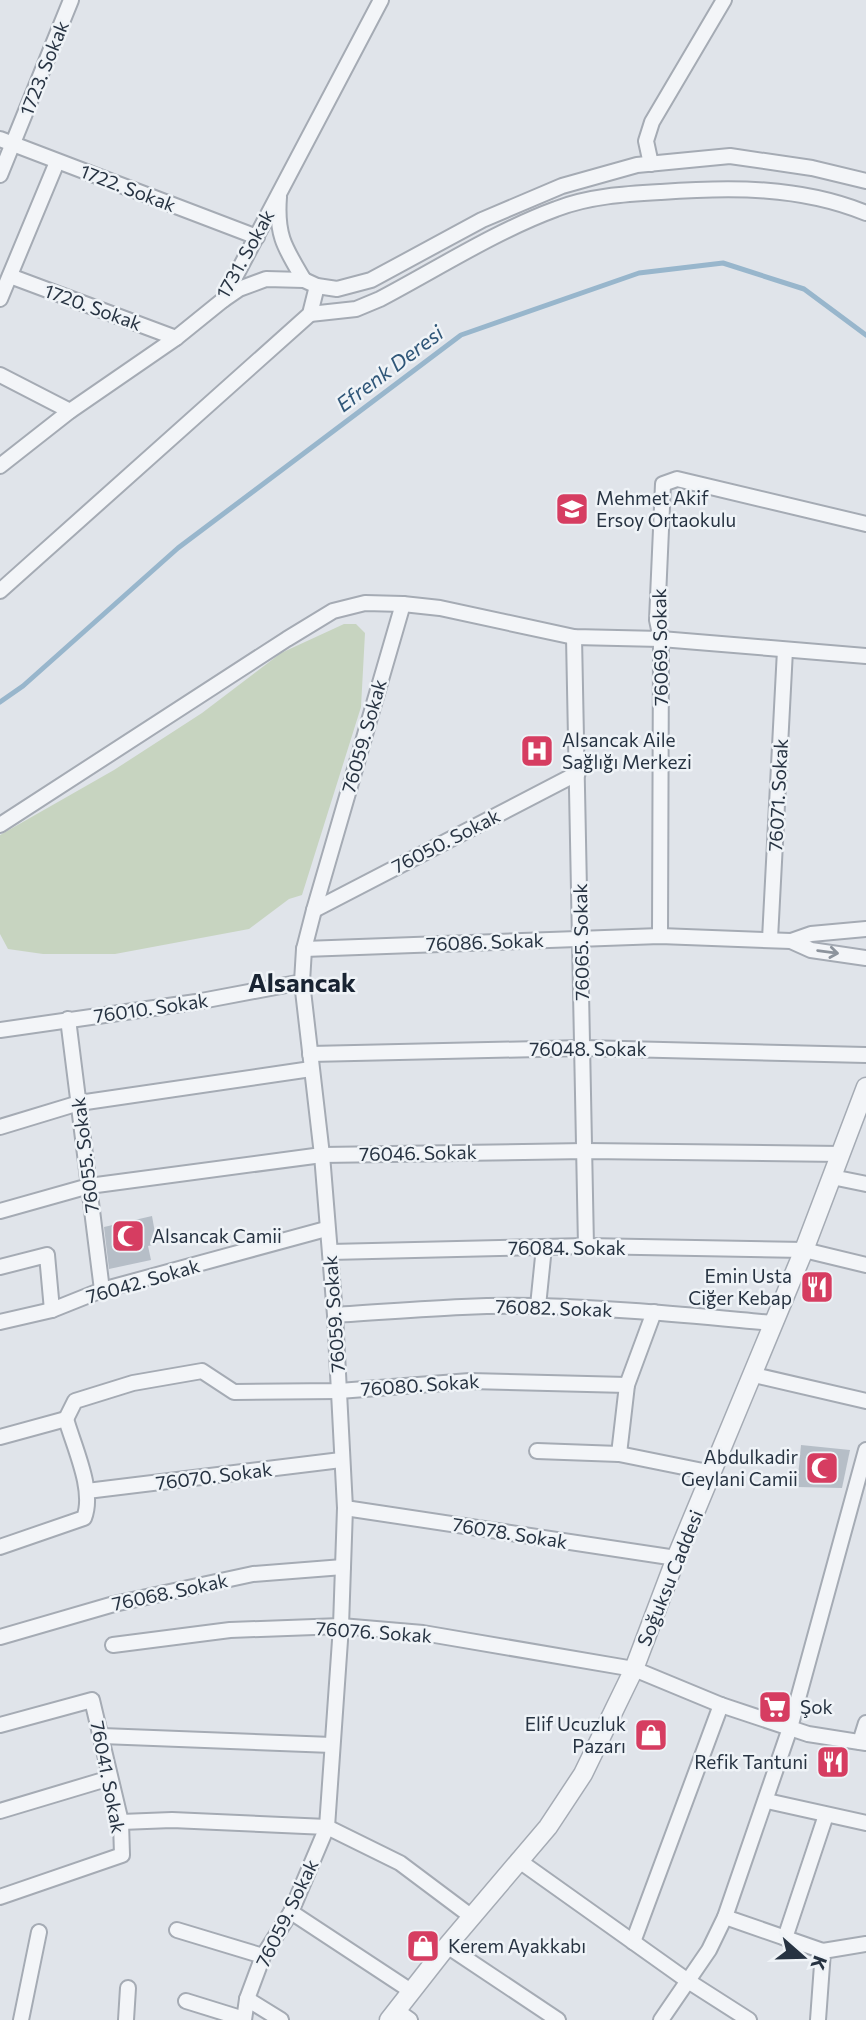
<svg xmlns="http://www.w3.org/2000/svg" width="866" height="2020" viewBox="0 0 866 2020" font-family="Commissioner,sans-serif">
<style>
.green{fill:#c7d4c0}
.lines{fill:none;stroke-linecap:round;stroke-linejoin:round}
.stream{stroke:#98b6cc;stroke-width:5}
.building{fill:#b6bec7}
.minor-casing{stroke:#a5abb4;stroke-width:18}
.tertiary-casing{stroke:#a5abb4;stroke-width:21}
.minor{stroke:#f3f5f8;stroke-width:14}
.tertiary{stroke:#f3f5f8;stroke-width:18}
.oneway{stroke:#8d949d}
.labels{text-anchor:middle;stroke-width:5;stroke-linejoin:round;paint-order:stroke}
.street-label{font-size:19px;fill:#273342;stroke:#eff3f7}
.poi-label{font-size:19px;fill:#273342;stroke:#eff3f7;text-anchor:start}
.water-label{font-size:21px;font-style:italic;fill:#2f5678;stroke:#eff3f7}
.district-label{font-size:26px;font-weight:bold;fill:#192433;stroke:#eff3f7}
</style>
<rect width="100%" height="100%" fill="#e0e4ea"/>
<polygon class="green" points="344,624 356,624 365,633 361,707 302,895 289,899 249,929 115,954 43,954 8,949 0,934 0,835 114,770 202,713 281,653"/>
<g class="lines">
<polyline class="stream" points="0,702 23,686 178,548 461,335 639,273 723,263 804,289 866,335"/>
</g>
<g class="building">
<polygon points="152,1216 157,1244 148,1246 151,1260 109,1269 104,1227"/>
<polygon points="801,1445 850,1450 842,1488 797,1487"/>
</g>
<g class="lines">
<defs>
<g id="minor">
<polyline points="0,139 257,237"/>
<polyline points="651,164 646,141 652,122 724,0"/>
<polyline points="0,175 71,0"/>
<path d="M279,197C276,236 285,248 304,280"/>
<polyline points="10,276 176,338"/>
<polyline points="0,299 57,162"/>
<polyline points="223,300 239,289 266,279 304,280 317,286 337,289 371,280 482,220 562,186 637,165 730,156 812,168 866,181"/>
<path d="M310,314L356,309L380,299C437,269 496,231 556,209C589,196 626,194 661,192C730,187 800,186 866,213"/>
<polyline points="0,375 70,411"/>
<polyline points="0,466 70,411 176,338 223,300 381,0"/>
<polyline points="0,591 310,314 317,286"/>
<polyline points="574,637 586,1246"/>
<polyline points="0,825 287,639 333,611 365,603 403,604 440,608 574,637 661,639 866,656"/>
<polyline points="314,910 578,773"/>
<polyline points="660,936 661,639 657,620 663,484 677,479 866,524"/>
<polyline points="770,939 785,650"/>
<polyline points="791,941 811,934 866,929"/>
<polyline points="304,949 660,936 791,941 811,950 866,958"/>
<polyline points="68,1019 102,1290"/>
<polyline points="0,1030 196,1002 302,982"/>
<polyline points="310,1054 583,1048 866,1055"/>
<polyline points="0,1127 79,1103 311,1069"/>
<polyline points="832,1177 866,1184"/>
<polyline points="0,1211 89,1186 322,1155 586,1151 841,1154"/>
<polyline points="330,1252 586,1246 804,1250 866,1265"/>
<polyline points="0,1267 47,1255 52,1310"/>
<polyline points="538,1306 544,1247"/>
<path d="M335,1315C403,1311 470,1304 538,1306C617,1308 695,1316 773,1323"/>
<polyline points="0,1322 52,1310 102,1290 326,1229"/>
<polyline points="754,1375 866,1401"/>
<polyline points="66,1419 75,1401 133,1383 202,1371 234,1392 339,1391 470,1381 627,1385"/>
<polyline points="0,1437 66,1419"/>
<polyline points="537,1451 619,1454 713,1473"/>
<polyline points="619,1454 627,1385 654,1312"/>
<polyline points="87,1491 341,1460"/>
<polyline points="345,1508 676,1558"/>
<path d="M0,1547L84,1518C95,1491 74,1447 66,1419"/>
<polyline points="0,1637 114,1604 253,1574 343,1567"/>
<polyline points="113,1645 230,1630 341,1626 423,1633 634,1669 721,1705 808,1734 866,1743"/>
<polyline points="0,1725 92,1700 121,1822 122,1855 0,1897"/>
<polyline points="102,1736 332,1745"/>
<polyline points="860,1742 866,1723"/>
<polyline points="767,1801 866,1823"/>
<polyline points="0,1811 110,1778"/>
<polyline points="121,1822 172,1820 327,1827 400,1863 472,1917"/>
<polyline points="518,1860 688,1981 749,2020"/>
<polyline points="291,1912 411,1991"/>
<polyline points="725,1917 823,1951 866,1944"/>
<polyline points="177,1930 263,1956"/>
<polyline points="785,1938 826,1815"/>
<polyline points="633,1942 721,1705"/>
<polyline points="447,1946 558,2020"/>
<polyline points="247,1999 281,2020"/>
<polyline points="186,2001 244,2019"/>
<polyline points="396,2010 410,2020"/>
<polyline points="21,2020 39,1932"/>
<polyline points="126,2020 128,1988"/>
<polyline points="244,2020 247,1999 263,1956 291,1912 327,1827 341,1626 345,1508 335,1315 322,1155 302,982 304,949 314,910 403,604"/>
<polyline points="661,2020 709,1950 725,1917 790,1728 866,1450"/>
<polyline points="818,2020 823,1951"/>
</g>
<polyline id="tertiary" points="389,2020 447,1946 548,1827 583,1774 634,1669 676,1558 804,1250 866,1087"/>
</defs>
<use href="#minor" class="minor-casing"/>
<use href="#tertiary" class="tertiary-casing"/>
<use href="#minor" class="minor"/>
<use href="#tertiary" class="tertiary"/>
</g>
<defs><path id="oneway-shaft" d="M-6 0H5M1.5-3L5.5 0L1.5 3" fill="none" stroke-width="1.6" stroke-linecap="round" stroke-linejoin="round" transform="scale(1.75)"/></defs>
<use class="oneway" href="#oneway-shaft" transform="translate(828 952) rotate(8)"/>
<defs>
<symbol id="school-square" viewBox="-11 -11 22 22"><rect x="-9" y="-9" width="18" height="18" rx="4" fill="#d63d61" stroke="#eff3f7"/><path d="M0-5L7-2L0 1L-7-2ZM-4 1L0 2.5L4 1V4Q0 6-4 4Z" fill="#fff"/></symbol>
<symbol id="hospital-square" viewBox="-11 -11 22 22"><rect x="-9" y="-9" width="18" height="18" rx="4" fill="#d63d61" stroke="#eff3f7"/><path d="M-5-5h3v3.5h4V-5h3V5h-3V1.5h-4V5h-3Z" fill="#fff"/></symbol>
<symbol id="mosque-square" viewBox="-11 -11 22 22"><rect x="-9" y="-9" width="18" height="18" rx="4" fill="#d63d61" stroke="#eff3f7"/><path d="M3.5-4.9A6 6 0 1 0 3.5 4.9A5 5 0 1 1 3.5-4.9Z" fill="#fff"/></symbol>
<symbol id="restaurant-square" viewBox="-11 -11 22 22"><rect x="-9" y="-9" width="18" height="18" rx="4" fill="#d63d61" stroke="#eff3f7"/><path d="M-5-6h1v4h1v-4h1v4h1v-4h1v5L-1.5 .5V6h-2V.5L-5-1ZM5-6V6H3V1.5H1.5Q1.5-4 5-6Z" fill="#fff"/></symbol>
<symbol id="supermarket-square" viewBox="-11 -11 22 22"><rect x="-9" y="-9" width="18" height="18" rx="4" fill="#d63d61" stroke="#eff3f7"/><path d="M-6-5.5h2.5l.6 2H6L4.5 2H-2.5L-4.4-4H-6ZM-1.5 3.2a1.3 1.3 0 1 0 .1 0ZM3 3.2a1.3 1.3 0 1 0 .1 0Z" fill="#fff"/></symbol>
<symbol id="shop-square" viewBox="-11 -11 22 22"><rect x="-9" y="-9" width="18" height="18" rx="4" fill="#d63d61" stroke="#eff3f7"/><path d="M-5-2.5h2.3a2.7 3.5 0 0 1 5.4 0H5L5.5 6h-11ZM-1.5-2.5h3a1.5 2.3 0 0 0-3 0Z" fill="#fff"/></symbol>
</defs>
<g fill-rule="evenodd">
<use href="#school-square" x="553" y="490" width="38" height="38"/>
<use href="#hospital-square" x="518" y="732" width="38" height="38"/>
<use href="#mosque-square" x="109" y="1217" width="38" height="38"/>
<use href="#restaurant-square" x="798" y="1268" width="38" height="38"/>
<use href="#mosque-square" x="803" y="1449" width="38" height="38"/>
<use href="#supermarket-square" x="756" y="1688" width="38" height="38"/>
<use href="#shop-square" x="632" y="1716" width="38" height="38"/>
<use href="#restaurant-square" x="814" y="1743" width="38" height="38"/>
<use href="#shop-square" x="404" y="1927" width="38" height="38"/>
</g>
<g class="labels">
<g class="street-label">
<text transform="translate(44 68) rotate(-68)" y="7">1723. Sokak</text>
<text transform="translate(128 188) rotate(21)" y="7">1722. Sokak</text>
<text transform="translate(245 254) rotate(-61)" y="7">1731. Sokak</text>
<text transform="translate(93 307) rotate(20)" y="7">1720. Sokak</text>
<text transform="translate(660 647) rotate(-91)" y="7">76069. Sokak</text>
<text transform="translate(364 736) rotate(-74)" y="7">76059. Sokak</text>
<text transform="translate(778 795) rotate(-87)" y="7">76071. Sokak</text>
<text transform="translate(446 841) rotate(-27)" y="7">76050. Sokak</text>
<text transform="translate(485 942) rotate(-2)" y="7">76086. Sokak</text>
<text transform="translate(581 942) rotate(-91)" y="7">76065. Sokak</text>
<text transform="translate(151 1008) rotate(-8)" y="7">76010. Sokak</text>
<text x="588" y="1056">76048. Sokak</text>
<text transform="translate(418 1153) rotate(-1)" y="7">76046. Sokak</text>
<text transform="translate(85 1155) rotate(-97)" y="7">76055. Sokak</text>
<text x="567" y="1255">76084. Sokak</text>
<text transform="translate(143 1281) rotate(-16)" y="7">76042. Sokak</text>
<text transform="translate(554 1308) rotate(2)" y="7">76082. Sokak</text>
<text transform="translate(334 1314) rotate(-94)" y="7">76059. Sokak</text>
<text transform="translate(420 1385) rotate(-4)" y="7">76080. Sokak</text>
<text transform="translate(214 1476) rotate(-7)" y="7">76070. Sokak</text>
<text transform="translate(510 1533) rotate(9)" y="7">76078. Sokak</text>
<text transform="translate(670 1578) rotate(-68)" y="7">Soğuksu Caddesi</text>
<text transform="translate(170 1592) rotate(-12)" y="7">76068. Sokak</text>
<text transform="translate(374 1632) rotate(4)" y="7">76076. Sokak</text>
<text transform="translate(108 1777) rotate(79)" y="7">76041. Sokak</text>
<text transform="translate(287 1913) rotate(-64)" y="7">76059. Sokak</text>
</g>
<g class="poi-label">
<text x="596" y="505">Mehmet Akif<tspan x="596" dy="22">Ersoy Ortaokulu</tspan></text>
<text x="562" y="747">Alsancak Aile<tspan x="562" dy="22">Sağlığı Merkezi</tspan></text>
<text x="152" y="1243">Alsancak Camii</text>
<text x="792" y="1283" text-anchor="end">Emin Usta<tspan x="792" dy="22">Ciğer Kebap</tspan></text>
<text x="798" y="1464" text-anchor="end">Abdulkadir<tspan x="798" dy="22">Geylani Camii</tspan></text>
<text x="800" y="1714">Şok</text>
<text x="626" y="1731" text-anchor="end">Elif Ucuzluk<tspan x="626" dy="22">Pazarı</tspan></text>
<text x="808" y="1769" text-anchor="end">Refik Tantuni</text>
<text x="448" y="1953">Kerem Ayakkabı</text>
</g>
<g class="water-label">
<text transform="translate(390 369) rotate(-37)" y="7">Efrenk Deresi</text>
</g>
<g class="district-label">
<text x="302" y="992">Alsancak</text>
</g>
</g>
<g transform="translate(803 1957) rotate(110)" stroke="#eff3f7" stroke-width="5" paint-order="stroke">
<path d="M0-5L12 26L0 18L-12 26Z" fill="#273342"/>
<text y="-10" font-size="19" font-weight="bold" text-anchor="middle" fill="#273342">K</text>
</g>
</svg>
